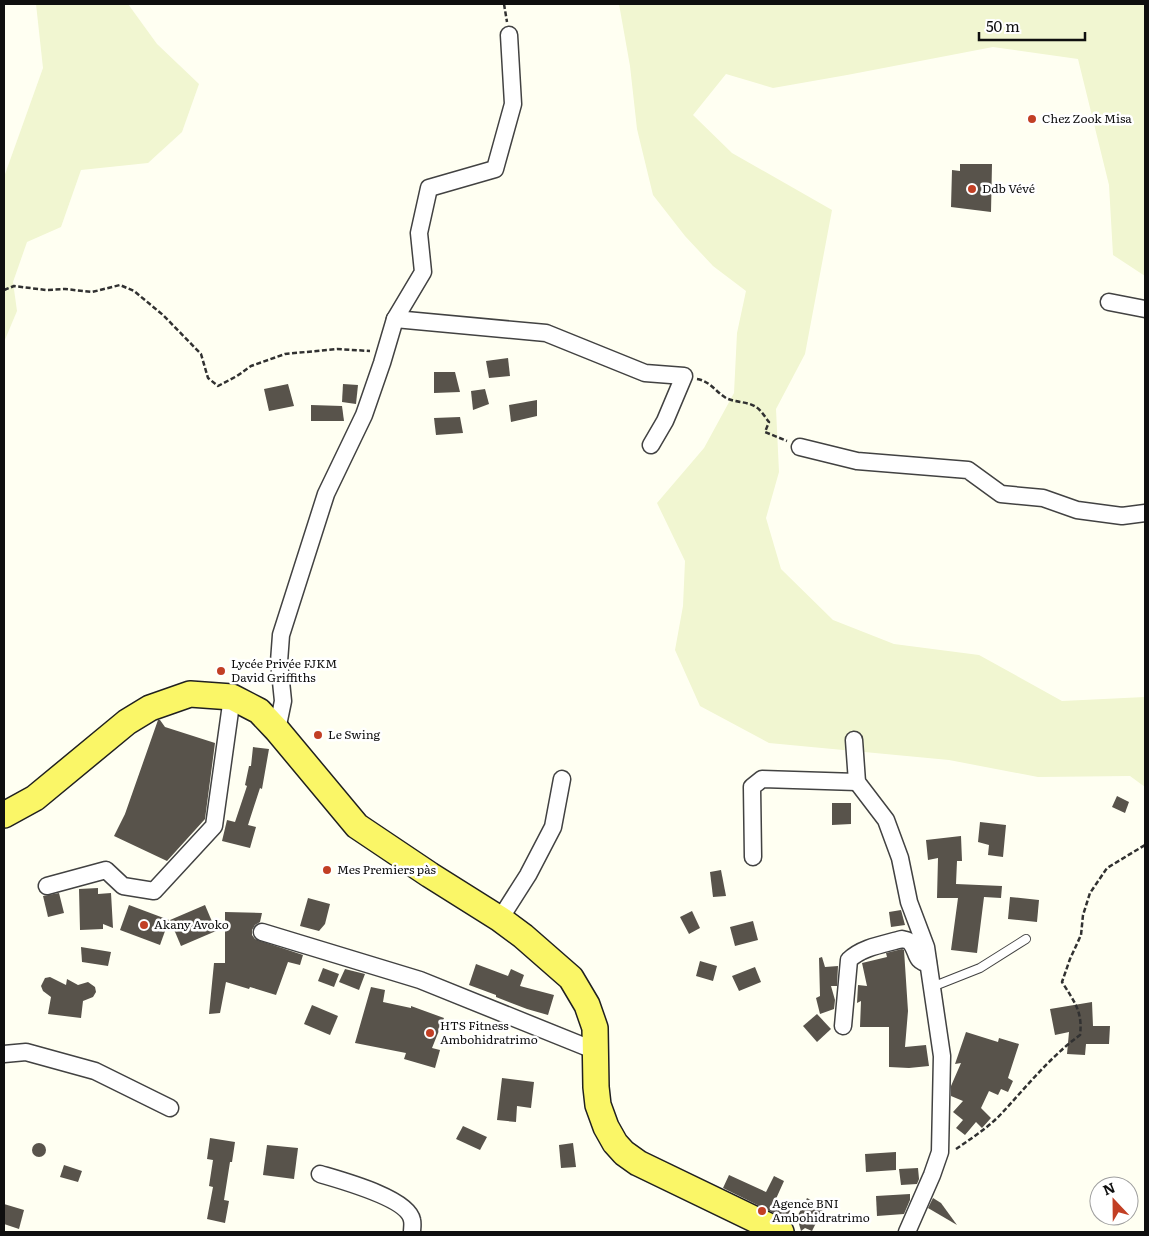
<svg xmlns="http://www.w3.org/2000/svg" width="1149" height="1236" viewBox="0 0 1149 1236" font-family="Literata,serif">
<style>
.farmland{fill:#f1f6d1}
.building{fill:#58534b}
.lines{fill:none;stroke-linecap:round;stroke-linejoin:round}
.lane-casing{stroke:#424242;stroke-width:10}
.street-casing{stroke:#424242;stroke-width:19}
.primary-casing{stroke:#202020;stroke-width:28}
.path{stroke:#313131;stroke-width:2.5;stroke-dasharray:5 2.5;stroke-linecap:butt}
.lane{stroke:#fff;stroke-width:8}
.street{stroke:#fff;stroke-width:16}
.primary{stroke:#faf667;stroke-width:25}
.poi-dot{fill:#c23f24;stroke:#fff;stroke-width:2}
.labels{text-anchor:middle;stroke-width:5;stroke-linejoin:round;paint-order:stroke}
.poi-label{font-size:12px;fill:#0f0f0f;stroke:#fff;text-anchor:start}
</style>
<rect width="100%" height="100%" fill="#fffff2"/>
<g class="farmland">
<polygon points="36,4 128,4 157,44 199,84 182,132 148,163 81,170 61,227 27,242 13,282 17,311 4,342 4,177 43,68"/>
<polygon points="619,4 1145,4 1145,276 1113,255 1109,185 1078,59 993,47 847,75 773,88 726,74 693,115 732,153 832,210 805,354 776,409 779,472 766,518 781,569 833,620 894,644 979,655 1062,701 1145,697 1145,787 1130,776 1038,777 949,760 769,743 700,706 675,650 683,606 685,561 657,503 704,448 734,393 737,333 746,291 713,266 685,236 653,195 637,129 630,66"/>
</g>
<g class="building">
<polygon points="960,164 992,164 991,212 951,207 952,170 960,171"/>
<polygon points="508,358 510,376 489,378 486,361"/>
<polygon points="434,372 455,372 460,392 434,393"/>
<polygon points="288,384 294,406 269,411 264,389"/>
<polygon points="343,384 358,385 356,404 342,402"/>
<polygon points="485,389 489,404 473,410 471,391"/>
<polygon points="537,400 537,416 511,422 509,405"/>
<polygon points="311,405 342,406 344,421 311,421"/>
<polygon points="460,417 463,433 436,435 434,418"/>
<polygon points="158,720 160,720 165,727 215,743 205,819 167,861 114,836 125,814"/>
<polygon points="253,747 269,749 262,789 260,788 248,825 256,827 250,848 222,841 227,820 235,822 247,786 245,785 249,766 251,766"/>
<polygon points="1117,796 1129,802 1125,813 1112,807"/>
<polygon points="832,803 851,803 851,824 832,825"/>
<polygon points="980,822 1006,825 1003,857 988,855 989,845 978,842"/>
<polygon points="961,836 962,861 957,861 956,884 1002,886 1001,898 984,897 977,953 951,950 958,898 937,898 938,858 928,860 926,840"/>
<polygon points="721,870 726,896 713,897 710,872"/>
<polygon points="98,888 98,894 111,893 113,928 103,924 103,929 80,930 79,889"/>
<polygon points="59,893 64,913 48,917 43,896"/>
<polygon points="1010,897 1039,900 1037,922 1008,919"/>
<polygon points="308,898 330,904 325,924 319,931 300,926"/>
<polygon points="129,905 169,920 160,945 120,930"/>
<polygon points="205,905 216,931 181,946 170,920"/>
<polygon points="901,910 905,925 891,927 889,912"/>
<polygon points="692,911 700,928 689,934 680,917"/>
<polygon points="225,912 262,913 260,922 255,925 252,930 252,935 255,939 303,955 300,965 288,962 276,995 250,987 249,989 226,982 220,1013 209,1014 214,963 225,963"/>
<polygon points="753,921 758,940 735,946 730,927"/>
<polygon points="81,947 111,952 108,966 82,962"/>
<polygon points="902,949 904,950 908,1011 905,1047 926,1045 929,1066 909,1068 889,1067 889,1027 860,1027 861,1001 857,1003 858,985 867,986 862,963 887,957 886,953"/>
<polygon points="822,957 825,967 838,966 837,986 831,986 835,1000 834,1009 820,1014 816,998 820,996 819,958"/>
<polygon points="700,961 717,966 713,981 696,976"/>
<polygon points="476,964 508,976 511,969 524,975 520,986 554,995 548,1015 527,1009 496,997 496,995 469,985"/>
<polygon points="755,967 761,982 739,991 732,976"/>
<polygon points="323,968 339,974 334,987 318,981"/>
<polygon points="345,969 365,974 359,990 339,982"/>
<polygon points="50,977 66,985 67,979 78,985 88,982 95,987 96,992 93,997 83,1001 81,1018 48,1014 51,997 43,991 41,986 45,978"/>
<polygon points="371,987 385,990 383,1002 411,1008 411,1006 444,1018 432,1048 440,1050 435,1068 404,1059 406,1053 355,1043"/>
<polygon points="1092,1002 1093,1026 1110,1026 1109,1044 1086,1044 1085,1055 1067,1054 1069,1032 1055,1035 1050,1009"/>
<polygon points="312,1005 338,1016 330,1035 304,1024"/>
<polygon points="817,1014 831,1029 817,1042 803,1026"/>
<polygon points="966,1032 998,1042 999,1038 1019,1044 1008,1078 1013,1081 1008,1092 1001,1089 998,1095 989,1091 981,1108 991,1118 982,1128 976,1122 965,1135 956,1128 963,1120 953,1112 963,1101 951,1096 951,1086 961,1063 955,1064"/>
<polygon points="502,1078 534,1082 531,1108 517,1106 516,1122 497,1120"/>
<polygon points="463,1126 487,1137 480,1150 456,1139"/>
<polygon points="210,1138 235,1142 232,1162 230,1162 224,1200 229,1201 225,1223 207,1219 213,1187 209,1186 213,1160 207,1159"/>
<polygon points="573,1143 576,1167 561,1168 559,1145"/>
<circle cx="39" cy="1150" r="7"/>
<polygon points="267,1145 298,1148 294,1179 263,1175"/>
<polygon points="896,1152 896,1170 866,1172 865,1154"/>
<polygon points="64,1165 82,1171 78,1182 60,1177"/>
<polygon points="918,1168 919,1179 917,1184 901,1185 899,1169"/>
<polygon points="729,1175 766,1192 774,1176 784,1181 775,1201 791,1209 786,1219 723,1188"/>
<polygon points="910,1194 910,1200 904,1214 877,1216 876,1196"/>
<polygon points="807,1198 824,1207 812,1231 805,1228 801,1231 797,1217"/>
<polygon points="933,1198 941,1203 957,1225 928,1208"/>
<polygon points="4,1204 24,1210 19,1229 4,1224"/>
</g>
<g class="lines">
<defs>
<polyline id="lane" points="932,987 980,968 1026,939"/>
<g id="street">
<polyline points="1109,302 1145,309"/>
<polyline points="395,319 546,333 645,373 684,376 665,421 651,445"/>
<polyline points="800,447 857,461 968,470 1001,494 1043,498 1077,510 1122,516 1145,513"/>
<polyline points="277,730 283,701 279,662 281,635 326,494 364,415 382,363 395,319 423,272 419,233 429,188 495,169 513,104 509,35"/>
<polyline points="854,740 857,782 886,820 900,858 909,902 926,947 942,1056 940,1152 932,1175 907,1232"/>
<polyline points="753,857 752,787 762,779 857,782"/>
<polyline points="47,886 106,870 123,886 154,891 214,826 232,697"/>
<polyline points="500,919 528,875 553,827 562,779"/>
<polyline points="262,932 420,980 596,1051"/>
<path d="M843,1026L849,960C862,947 885,944 902,939C905,940 908,940 910,942C918,950 914,962 928,963"/>
<polyline points="4,1054 26,1052 95,1071 170,1108"/>
<path d="M320,1174C340,1180 408,1198 412,1220C413,1224 412,1229 412,1232"/>
</g>
<polyline id="primary" points="4,815 35,798 127,722 150,708 190,694 232,697 259,711 277,730 357,826 430,875 500,919 523,936 571,978 587,1005 595,1028 596,1087 598,1105 606,1127 615,1143 624,1153 638,1163 781,1232"/>
</defs>
<use href="#lane" class="lane-casing"/>
<use href="#street" class="street-casing"/>
<use href="#primary" class="primary-casing"/>
<g class="path">
<polyline points="504,4 507,22"/>
<polyline points="4,290 14,286 46,290 65,289 92,292 120,285 134,291 163,315 201,354 208,378 218,386 237,376 251,366 285,354 337,349 370,351"/>
<path d="M697,379C710,381 716,392 726,398C736,403 747,401 756,407C761,410 765,417 769,422L765,432L787,441"/>
<path d="M956,1149C972,1138 989,1127 1002,1113C1027,1086 1050,1057 1080,1035C1083,1012 1074,1001 1062,982L1070,959L1081,935L1083,915L1090,893L1107,868L1145,845"/>
</g>
<use href="#lane" class="lane"/>
<use href="#street" class="street"/>
<use href="#primary" class="primary"/>
</g>
<g class="poi-dot">
<circle cx="1032" cy="119" r="5"/>
<circle cx="972" cy="189" r="5"/>
<circle cx="221" cy="671" r="5"/>
<circle cx="318" cy="735" r="5"/>
<circle cx="327" cy="870" r="5"/>
<circle cx="144" cy="925" r="5"/>
<circle cx="430" cy="1033" r="5"/>
<circle cx="762" cy="1211" r="5"/>
</g>
<g class="labels">
<g class="poi-label">
<text x="1042" y="123">Chez Zook Misa</text>
<text x="982" y="193">Ddb Vévé</text>
<text x="231" y="668">Lycée Privée FJKM<tspan x="231" dy="14">David Griffiths</tspan></text>
<text x="328" y="739">Le Swing</text>
<text x="337" y="874">Mes Premiers pàs</text>
<text x="154" y="929">Akany Avoko</text>
<text x="440" y="1030">HTS Fitness<tspan x="440" dy="14">Ambohidratrimo</tspan></text>
<text x="772" y="1208">Agence BNI<tspan x="772" dy="14">Ambohidratrimo</tspan></text>
</g>
</g>
<rect width="1149" height="1236" fill="none" stroke="#0f0f0f" stroke-width="10"/>
<g transform="translate(1114 1201) rotate(338)"><circle r="24" fill="#ffffff" stroke="#9f9f9f"/>
<path d="M0-4L9 19L0 12L-9 19Z" fill="#c23f24"/>
<text y="-8" font-size="14" font-weight="bold" text-anchor="middle" fill="#0f0f0f">N</text>
</g>
<path d="M979 32v8h106v-8" fill="none" stroke="#0f0f0f" stroke-width="2.5"/>
<text x="986" y="32" font-size="15" fill="#0f0f0f" stroke="#ffffff" stroke-width="4" paint-order="stroke">50 m</text>
</svg>
